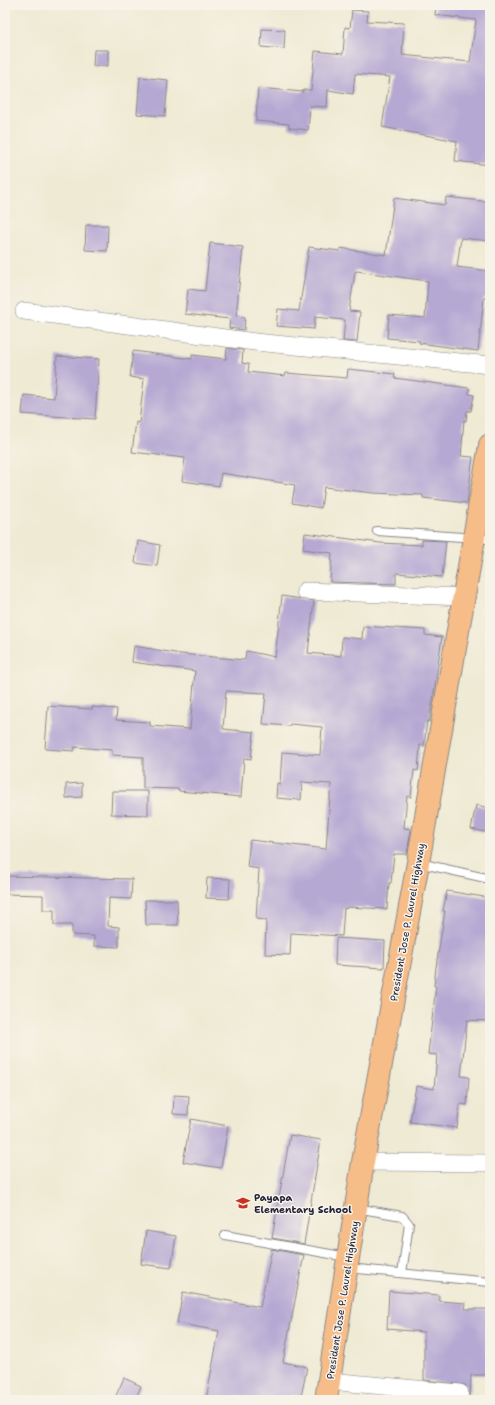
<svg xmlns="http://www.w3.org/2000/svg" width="495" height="1405" viewBox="0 0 495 1405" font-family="'Shantell Sans',sans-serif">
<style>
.building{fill:#b5a9d3}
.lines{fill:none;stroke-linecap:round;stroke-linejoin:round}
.lane-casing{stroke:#888687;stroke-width:10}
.street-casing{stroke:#888687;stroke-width:18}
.highway-casing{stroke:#888687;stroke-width:24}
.lane{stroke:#fff;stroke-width:8}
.street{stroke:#fff;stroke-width:17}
.highway{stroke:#f7bd88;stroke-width:22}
.labels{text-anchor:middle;stroke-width:3;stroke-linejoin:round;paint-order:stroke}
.street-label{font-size:10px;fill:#22223b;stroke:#f7f3e8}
.poi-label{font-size:10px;font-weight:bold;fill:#22223b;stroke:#f7f3e8;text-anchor:start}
</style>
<rect width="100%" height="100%" fill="#f7f3e8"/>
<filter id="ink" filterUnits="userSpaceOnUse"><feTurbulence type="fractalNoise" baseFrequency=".025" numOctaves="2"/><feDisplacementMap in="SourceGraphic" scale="8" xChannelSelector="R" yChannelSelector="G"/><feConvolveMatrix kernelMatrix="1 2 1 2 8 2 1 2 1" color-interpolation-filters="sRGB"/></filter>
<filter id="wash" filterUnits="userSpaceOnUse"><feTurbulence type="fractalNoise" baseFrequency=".012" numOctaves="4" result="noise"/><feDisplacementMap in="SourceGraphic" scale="16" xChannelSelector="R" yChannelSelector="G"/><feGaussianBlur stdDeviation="0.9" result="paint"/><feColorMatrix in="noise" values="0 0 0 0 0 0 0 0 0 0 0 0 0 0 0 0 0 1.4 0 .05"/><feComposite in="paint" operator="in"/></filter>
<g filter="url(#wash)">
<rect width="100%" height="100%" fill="#efead3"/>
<g id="blocks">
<g class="building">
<polygon points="436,5 490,5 490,68 487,100 490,100 488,130 490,131 490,165 455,161 457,141 382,127 390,77 355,74 353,94 328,90 327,107 310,106 308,130 289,128 289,124 256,121 258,88 303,92 303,90 311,90 315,51 343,54 345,27 350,28 352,10 368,11 367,21 404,23 402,55 470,62 476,20 435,15"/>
<polygon points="262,29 285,30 284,49 261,47"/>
<polygon points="94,50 108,50 108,66 93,66"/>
<polygon points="140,77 168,80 165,116 137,114"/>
<polygon points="446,197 490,202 490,241 461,238 457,267 490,271 490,298 484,298 478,351 419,343 420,341 387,338 389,315 425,318 428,281 357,271 355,272 349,311 360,312 357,342 343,341 345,320 315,317 314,329 276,326 278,309 299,311 309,247 340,251 340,248 386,255 394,198 445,205"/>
<polygon points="86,225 108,225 107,251 85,250"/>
<polygon points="210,243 243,247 236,316 245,317 244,330 229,328 230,319 185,314 188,289 205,291"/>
<polygon points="227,348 243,350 242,363 249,364 248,372 285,376 286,373 347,378 348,369 395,374 394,378 469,388 469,394 474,395 471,411 467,411 466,421 464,420 461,456 473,457 467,503 423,498 423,495 373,493 324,487 321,508 292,503 295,485 221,473 219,486 182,481 185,458 132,452 136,422 139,423 144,379 130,377 133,351 192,359 192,355 226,359"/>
<polygon points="57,356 99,359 95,419 22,414 24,395 54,398"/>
<polygon points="305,533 380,543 422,545 422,540 446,541 442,577 396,573 396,584 330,582 332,553 303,549"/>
<polygon points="138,541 160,545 157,566 135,563"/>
<polygon points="282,596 314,601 308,653 341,656 342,637 362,639 363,626 425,630 425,635 442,637 433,699 429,722 427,721 424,746 420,745 418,771 414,770 411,797 407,796 404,828 411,829 407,854 394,854 391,883 389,883 387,909 347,907 346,909 344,908 342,936 291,933 290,955 265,954 266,920 256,919 259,869 247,867 250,840 326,849 331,784 302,782 301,800 276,798 277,783 280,784 282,752 320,755 322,727 290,724 289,726 263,724 266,693 226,691 223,729 254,732 251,759 244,758 241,797 179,791 179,789 143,788 143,757 112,755 112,750 75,747 74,751 45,749 48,706 92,709 92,707 117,709 116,720 150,722 150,726 190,729 195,671 132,662 134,646 181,654 245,660 246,651 275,657"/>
<polygon points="82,783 82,797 66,798 66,784"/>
<polygon points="112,791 148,791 148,815 111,814"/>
<polygon points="476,805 490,808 490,833 471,829"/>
<polygon points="5,876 132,879 131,899 109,898 108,926 119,927 119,947 94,946 94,936 72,935 72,925 54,925 54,910 43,910 43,895 5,894"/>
<polygon points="207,878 230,879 229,899 206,898"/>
<polygon points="447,891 490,898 490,1021 467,1020 461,1076 469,1077 467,1105 460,1104 457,1128 410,1122 416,1086 434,1089 437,1055 428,1054 436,986 434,986 436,967 445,911 443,911"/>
<polygon points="145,900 177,900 178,925 146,925"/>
<polygon points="336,938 385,941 384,968 335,965"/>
<polygon points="174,1095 189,1096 188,1115 173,1114"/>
<polygon points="191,1119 228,1126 221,1168 183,1162"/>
<polygon points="290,1135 321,1140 304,1244 272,1238"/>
<polygon points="146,1231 176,1236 171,1268 141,1264"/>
<polygon points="272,1249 304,1255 283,1362 307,1367 301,1397 290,1395 290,1400 206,1400 219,1331 177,1323 183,1292 260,1307"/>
<polygon points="389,1291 439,1295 439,1301 466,1303 465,1309 490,1309 490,1375 471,1375 470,1400 467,1400 470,1394 465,1385 424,1380 424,1332 387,1329"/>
<polygon points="124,1378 141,1386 135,1400 114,1400"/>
</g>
</g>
</g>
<g filter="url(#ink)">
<use href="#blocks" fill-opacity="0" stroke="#888687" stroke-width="1"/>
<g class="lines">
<defs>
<g id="lane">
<polyline points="377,531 490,539"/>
<polyline points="419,863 490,879"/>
<polyline points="356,1208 402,1216 409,1224 402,1273"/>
<polyline points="225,1235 347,1257"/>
<polyline points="348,1268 490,1282"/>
</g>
<g id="street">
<polyline points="24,311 255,342 490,365"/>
<polyline points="305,591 464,597"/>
<polyline points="363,1162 490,1163"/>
<polyline points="329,1381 460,1393"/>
</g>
<polyline id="highway" points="326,1400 363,1162 418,863 490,445"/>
</defs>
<use href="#lane" class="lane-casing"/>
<use href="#street" class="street-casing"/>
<use href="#highway" class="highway-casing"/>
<use href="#lane" class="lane"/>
<use href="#street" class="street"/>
<use href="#highway" class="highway"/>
</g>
</g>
<defs>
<symbol id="school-bare" viewBox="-9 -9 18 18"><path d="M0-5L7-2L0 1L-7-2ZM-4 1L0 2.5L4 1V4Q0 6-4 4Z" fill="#c8321e" stroke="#f7f3e8" stroke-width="2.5" paint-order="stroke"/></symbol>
</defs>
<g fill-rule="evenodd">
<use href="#school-bare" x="233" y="1193" width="20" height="20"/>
</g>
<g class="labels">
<g class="street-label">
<text transform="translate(407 922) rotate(-80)" y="4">President Jose P. Laurel Highway</text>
<text transform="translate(342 1300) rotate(-81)" y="4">President Jose P. Laurel Highway</text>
</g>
<g class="poi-label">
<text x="254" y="1201">Payapa<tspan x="254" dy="12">Elementary School</tspan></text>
</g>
</g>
<rect width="495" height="1405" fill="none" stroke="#f7f3e8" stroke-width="20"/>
</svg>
